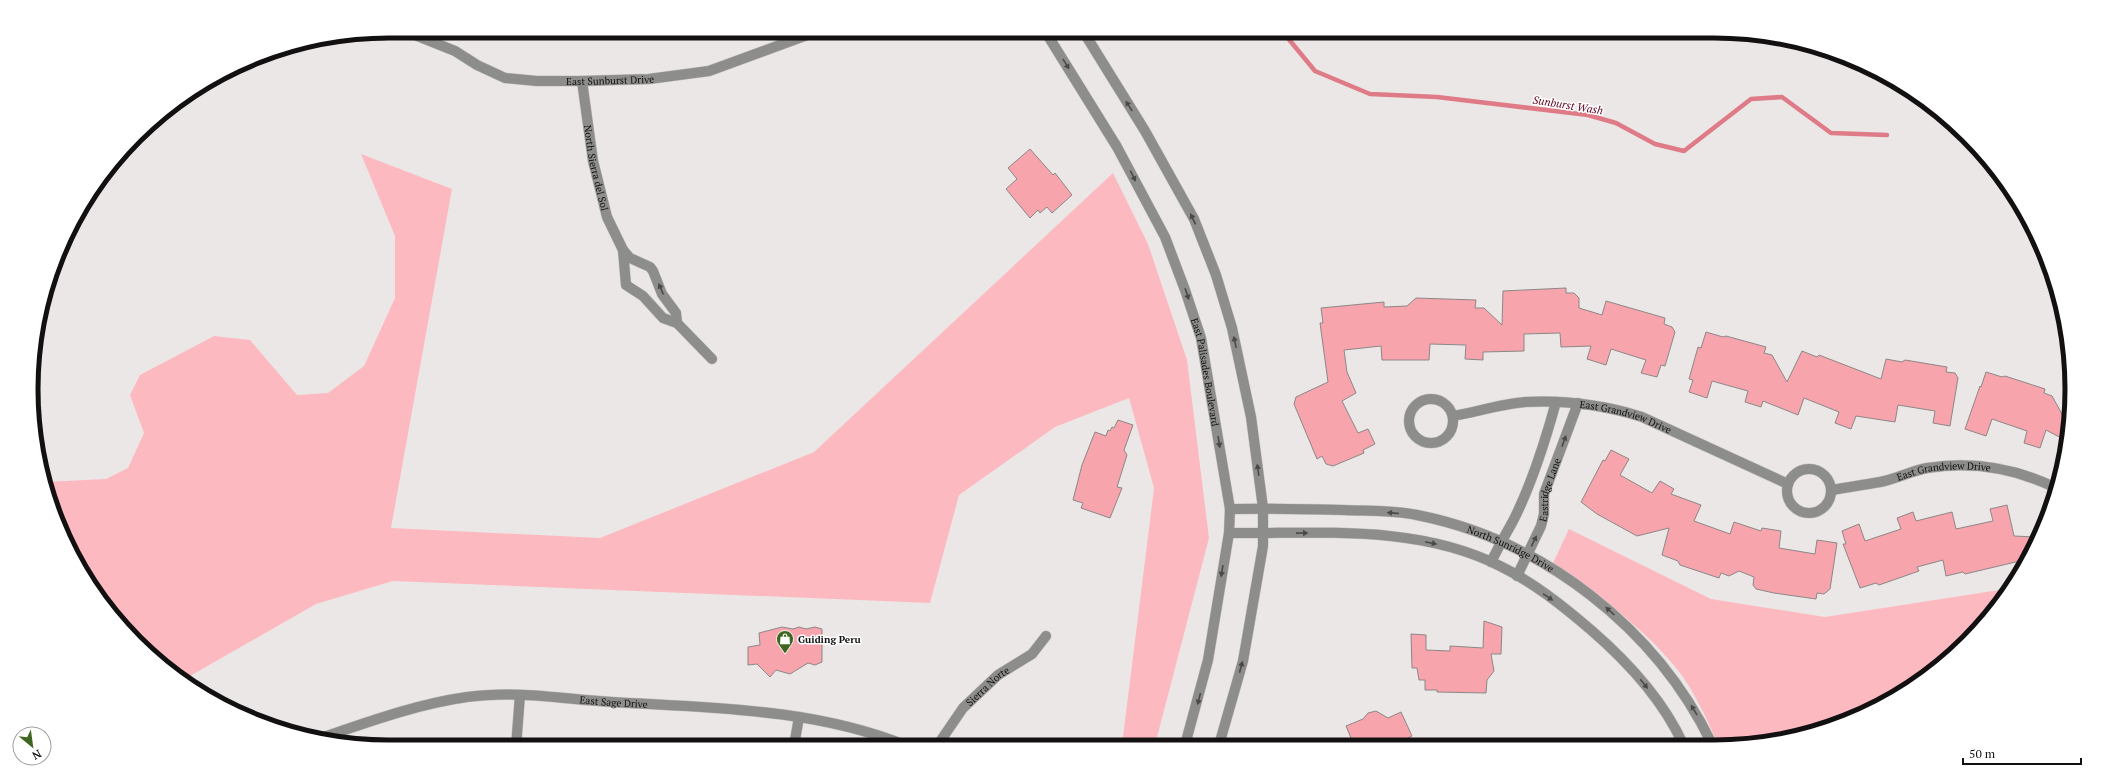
<svg xmlns="http://www.w3.org/2000/svg" width="2103" height="778" viewBox="0 0 2103 778" font-family="'PT Serif',serif">
<style>
.green{fill:#fcbac0}
.lines{fill:none;stroke-linecap:round;stroke-linejoin:round}
.stream{stroke:#de7b87;stroke-width:4.5}
.building{fill:#f7a4ad;stroke:#8c8787}
.minor-casing{stroke:#c9c5c5;stroke-width:11}
.tertiary-casing{stroke:#c9c5c5;stroke-width:11}
.minor{stroke:#8d8e8c;stroke-width:10}
.tertiary{stroke:#8d8e8c;stroke-width:10}
.oneway{fill:#494948}
.labels{text-anchor:middle;stroke-width:3;stroke-linejoin:round;paint-order:stroke}
.street-label{font-size:10px;fill:#121011;stroke:#fff}
.poi-label{font-size:10px;font-weight:bold;fill:#121011;stroke:#fff;text-anchor:start}
.water-label{font-size:11px;font-style:italic;fill:#5f011e;stroke:#fff}
.rim{fill:none;stroke:#121011;stroke-width:5}
</style>
<rect width="100%" height="100%" fill="#ece7e7"/>
<g class="green">
<polygon points="361,154 452,189 391,528 600,538 814,452 1113,173 1148,244 1187,360 1209,538 1155,745 1122,745 1154,488 1129,398 1055,427 959,495 930,603 393,581 316,604 183,680 171,673 91,588 58,526 45,482 106,479 128,468 144,433 130,395 140,375 214,336 250,340 297,395 328,393 364,366 395,298 395,236"/>
<path d="M1569,529L1711,599L1825,617L2012,588L1950,658L1872,710L1761,744H1718C1707,720 1694,690 1677,669C1643,627 1597,594 1553,563Z"/>
</g>
<g class="lines">
<polyline class="stream" points="1282,31 1315,71 1370,94 1437,97 1588,115 1616,123 1655,144 1684,151 1751,99 1782,97 1831,133 1887,135"/>
</g>
<g class="building">
<polygon points="1030,149 1053,175 1055,173 1072,195 1052,213 1047,207 1040,213 1038,210 1030,218 1006,189 1017,179 1008,168"/>
<polygon points="1566,288 1566,293 1574,293 1579,298 1579,308 1602,315 1606,301 1665,318 1664,324 1672,327 1675,332 1665,366 1661,365 1657,377 1641,373 1646,360 1611,349 1606,365 1587,359 1591,346 1561,347 1560,333 1524,334 1524,351 1483,352 1483,360 1465,359 1466,345 1430,344 1429,360 1382,360 1381,346 1344,350 1347,372 1356,393 1342,401 1358,433 1368,429 1375,444 1363,450 1364,453 1333,466 1326,464 1322,456 1317,459 1294,404 1296,397 1328,382 1320,323 1323,323 1321,308 1384,302 1384,307 1407,306 1416,298 1476,300 1475,308 1484,308 1502,325 1503,291"/>
<polygon points="1706,332 1723,337 1726,336 1766,347 1764,353 1772,355 1787,382 1802,351 1817,357 1819,355 1881,379 1886,359 1902,362 1905,360 1947,367 1946,372 1955,373 1958,378 1950,426 1933,423 1935,411 1898,405 1895,422 1856,416 1851,429 1835,423 1839,412 1804,398 1798,415 1763,401 1761,407 1745,402 1748,391 1712,381 1707,398 1689,392 1693,380 1689,379 1698,347 1701,348"/>
<polygon points="1986,372 2002,377 2005,376 2045,389 2044,393 2052,396 2062,414 2071,397 2071,413 2067,441 2046,430 2040,448 2024,443 2027,431 1992,419 1986,436 1965,429 1980,386 1981,387"/>
<polygon points="1118,420 1133,425 1124,450 1127,455 1117,487 1122,488 1110,518 1081,508 1083,503 1073,500 1082,465 1095,432 1106,436 1108,430 1110,431 1112,427 1114,428"/>
<polygon points="1611,450 1629,459 1620,475 1652,493 1660,481 1674,489 1671,494 1701,505 1694,521 1730,534 1734,522 1761,531 1762,528 1781,531 1779,548 1815,554 1817,540 1837,543 1830,589 1824,594 1817,593 1816,599 1774,593 1756,589 1753,585 1754,577 1739,571 1729,576 1721,573 1719,578 1680,565 1678,561 1662,555 1669,528 1637,536 1597,514 1581,502 1603,460 1605,461"/>
<polygon points="2007,505 2014,536 2035,537 2024,560 1965,574 1963,572 1946,576 1943,560 1917,567 1919,571 1879,585 1876,583 1860,588 1843,544 1846,544 1842,531 1859,524 1865,541 1901,529 1897,518 1913,512 1916,521 1952,512 1956,529 1993,521 1990,509"/>
<polygon points="1484,621 1502,627 1501,654 1491,654 1494,671 1487,680 1486,693 1437,692 1437,690 1425,690 1425,680 1419,680 1417,668 1412,668 1411,634 1426,635 1426,650 1450,651 1450,646 1483,648"/>
<polygon points="782,627 793,629 799,627 806,629 815,627 822,629 822,662 815,665 808,663 790,674 776,670 770,677 757,664 748,665 748,647 760,645 759,633"/>
<polygon points="1376,711 1388,718 1401,712 1412,736 1408,738 1411,745 1354,745 1346,726 1363,719 1368,713"/>
</g>
<g class="lines">
<defs>
<g id="minor">
<path id="s1" d="M405,31L455,51L477,65L505,78L537,81H582L649,79L709,71L818,31"/>
<path id="s2" d="M582,81L593,161L607,217L623,250L630,258L650,267L653,271L662,294L676,313L677,323"/>
<polyline points="623,250 626,285 643,296 663,318 677,323 712,359"/>
<circle cx="1431" cy="421" r="22"/>
<path id="s3" d="M1453,416C1476,412 1501,404 1525,402C1565,400 1604,405 1642,417L1788,484"/>
<circle cx="1809" cy="491" r="22"/>
<path id="s4" d="M1832,490C1848,487 1864,485 1880,482C1896,479 1911,471 1927,468C1971,461 2014,468 2054,487"/>
<polyline points="2052,498 2054,487 2060,479"/>
<path d="M1491,562C1498,548 1505,535 1513,521C1532,484 1545,442 1556,402"/>
<path id="s5" d="M1517,576L1541,526L1544,514V494L1578,403"/>
<path id="s6" d="M321,738C368,722 417,704 467,697C515,690 564,699 612,702C710,708 814,708 907,746"/>
<polyline points="794,746 799,717"/>
<path id="s7" d="M937,746L963,708L998,675L1032,654L1046,636"/>
<polyline points="516,747 520,695"/>
</g>
<g id="tertiary">
<path id="s8" d="M1045,31L1117,147L1165,237L1185,290L1201,338L1230,509L1229,533L1208,660L1185,745"/>
<polyline points="1083,31 1145,131 1194,219 1216,275 1232,328 1251,417 1263,508 1263,546 1243,661 1219,745"/>
<path id="s9" d="M1230,509C1268,508 1306,509 1344,510C1368,511 1393,510 1417,515C1543,540 1656,628 1712,744"/>
<path d="M1229,533C1319,534 1417,524 1500,566C1533,582 1563,606 1591,630C1628,662 1663,700 1683,744"/>
</g>
</defs>
<use href="#minor" class="minor-casing"/>
<use href="#tertiary" class="tertiary-casing"/>
<use href="#minor" class="minor"/>
<use href="#tertiary" class="tertiary"/>
</g>
<defs><path id="oneway-solid" d="M-6-.8H1V-3.2L6.5 0L1 3.2V.8H-6Z"/></defs>
<g class="oneway">
<use href="#oneway-solid" transform="translate(1066 64) rotate(58)"/>
<use href="#oneway-solid" transform="translate(1129 106) rotate(-122)"/>
<use href="#oneway-solid" transform="translate(1133 176) rotate(63)"/>
<use href="#oneway-solid" transform="translate(1193 219) rotate(-115)"/>
<use href="#oneway-solid" transform="translate(661 289) rotate(-113)"/>
<use href="#oneway-solid" transform="translate(1187 294) rotate(71)"/>
<use href="#oneway-solid" transform="translate(1235 342) rotate(-102)"/>
<use href="#oneway-solid" transform="translate(1564 441) rotate(-70)"/>
<use href="#oneway-solid" transform="translate(1219 442) rotate(81)"/>
<use href="#oneway-solid" transform="translate(1258 470) rotate(-98)"/>
<use href="#oneway-solid" transform="translate(1393 513) rotate(-175)"/>
<use href="#oneway-solid" transform="translate(1302 533) rotate(-1)"/>
<use href="#oneway-solid" transform="translate(1534 541) rotate(-64)"/>
<use href="#oneway-solid" transform="translate(1431 543) rotate(12)"/>
<use href="#oneway-solid" transform="translate(1222 571) rotate(99)"/>
<use href="#oneway-solid" transform="translate(1548 597) rotate(34)"/>
<use href="#oneway-solid" transform="translate(1610 611) rotate(-138)"/>
<use href="#oneway-solid" transform="translate(1241 667) rotate(-75)"/>
<use href="#oneway-solid" transform="translate(1644 684) rotate(51)"/>
<use href="#oneway-solid" transform="translate(1199 699) rotate(104)"/>
<use href="#oneway-solid" transform="translate(1694 710) rotate(-121)"/>
</g>
<defs>
<symbol id="shop-pin" viewBox="-11 -11 22 30"><path d="M0 17L-7.5 6A9.5 9.5 0 1 1 7.5 6Z" fill="#3e6621" stroke="#fff"/><path d="M-5-2.5h2.3a2.7 3.5 0 0 1 5.4 0H5L5.5 6h-11ZM-1.5-2.5h3a1.5 2.3 0 0 0-3 0Z" fill="#fff"/></symbol>
</defs>
<g fill-rule="evenodd">
<use href="#shop-pin" x="775" y="629" width="20" height="27"/>
</g>
<g class="labels">
<g class="street-label">
<text dy="4" stroke="none"><textPath href="#s1" startOffset="216">East Sunburst Drive</textPath></text>
<text dy="4" stroke="none"><textPath href="#s2" startOffset="88">North Sierra del Sol</textPath></text>
<text dy="4" stroke="none"><textPath href="#s8" startOffset="380">East Palisades Boulevard</textPath></text>
<text dy="4" stroke="none"><textPath href="#s3" startOffset="176">East Grandview Drive</textPath></text>
<text dy="4" stroke="none"><textPath href="#s4" startOffset="114">East Grandview Drive</textPath></text>
<text dy="4" stroke="none"><textPath href="#s5" startOffset="93">Eastridge Lane</textPath></text>
<text dy="4" stroke="none"><textPath href="#s9" startOffset="287">North Sunridge Drive</textPath></text>
<text dy="4" stroke="none"><textPath href="#s7" startOffset="79">Sierra Norte</textPath></text>
<text dy="4" stroke="none"><textPath href="#s6" startOffset="299">East Sage Drive</textPath></text>
</g>
<g class="poi-label">
<text x="798" y="643">Guiding Peru</text>
</g>
<g class="water-label">
<text transform="translate(1568 105) rotate(9)" y="4">Sunburst Wash</text>
</g>
</g>
<path d="M0 0H2103V778H0ZM389 38H1714A351 351 0 0 1 2065 389V389A351 351 0 0 1 1714 740H389A351 351 0 0 1 38 389V389A351 351 0 0 1 389 38Z" fill="#fff" fill-rule="evenodd"/>
<path class="rim" d="M389 38H1714A351 351 0 0 1 2065 389V389A351 351 0 0 1 1714 740H389A351 351 0 0 1 38 389V389A351 351 0 0 1 389 38Z"/>
<g transform="translate(32 746) rotate(151)"><circle r="19" fill="#ffffff" stroke="#a09fa0"/>
<path d="M0-3L7 15L0 10L-7 15Z" fill="#3e6621"/>
<text y="-6" font-size="11" font-weight="bold" text-anchor="middle" fill="#121011">N</text>
</g>
<path d="M1963 758v6h118v-6" fill="none" stroke="#121011" stroke-width="2"/>
<text x="1969" y="758" font-size="12" fill="#121011" stroke="#ffffff" stroke-width="3" paint-order="stroke">50 m</text>
</svg>
